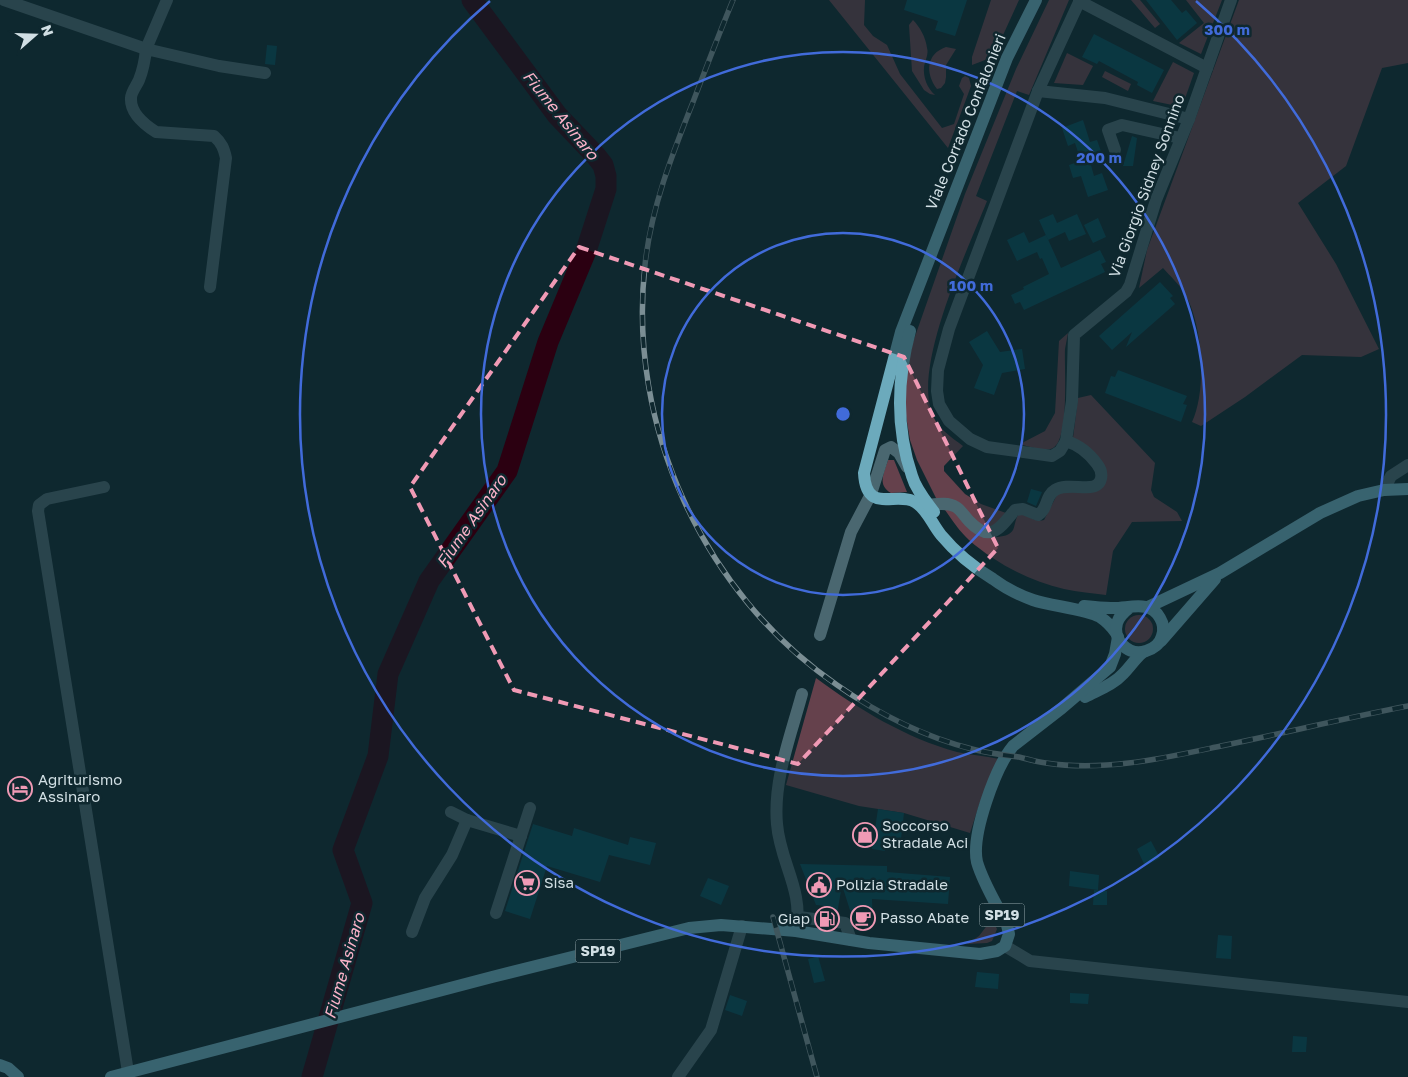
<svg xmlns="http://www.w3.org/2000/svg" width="1408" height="1077" viewBox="0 0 1408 1077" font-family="'Golos Text',sans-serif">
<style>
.green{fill:#65414c}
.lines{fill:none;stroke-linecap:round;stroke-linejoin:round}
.river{stroke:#2b0011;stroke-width:21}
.building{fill:#064958}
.minor{stroke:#4a6770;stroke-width:12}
.major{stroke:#6caabc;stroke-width:12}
.rail-casing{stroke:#7b8e94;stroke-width:5.5}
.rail{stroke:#0f282f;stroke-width:4;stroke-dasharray:11;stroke-linecap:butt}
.marked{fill:none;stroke:#f09ab5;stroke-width:4;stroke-dasharray:10 6;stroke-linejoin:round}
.ring{fill:none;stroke:#416bda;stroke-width:2.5}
.labels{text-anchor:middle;stroke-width:5;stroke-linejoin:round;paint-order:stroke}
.shield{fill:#0f282f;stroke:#97a8ae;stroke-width:1}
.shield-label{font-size:14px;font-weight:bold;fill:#d1dfe4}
.street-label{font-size:15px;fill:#d1dfe4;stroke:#0f282f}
.poi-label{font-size:15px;fill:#d1dfe4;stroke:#0f282f;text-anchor:start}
.water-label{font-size:16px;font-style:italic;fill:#fbb2c8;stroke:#0f282f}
.centre{fill:#416bda;stroke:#0f282f;stroke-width:2.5}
.ring-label{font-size:15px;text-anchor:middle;font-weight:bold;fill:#416bda;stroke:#0f282f;stroke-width:5;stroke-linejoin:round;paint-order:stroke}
</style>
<rect width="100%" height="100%" fill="#0f282f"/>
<g class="green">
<polygon points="829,0 865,0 864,25 873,36 887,45 900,74 942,128 954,124 964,94 959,86 962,78 965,76 969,78 971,86 948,148"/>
<polygon points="991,0 1019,0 993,57 972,65 972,57"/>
<path d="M1049,0H1069L1029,95L1017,91L976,196L987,201C968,249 913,365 932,413C937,428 951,437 963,446L944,466V471L965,494L981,504L1006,513L1001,522L988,528L936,498L917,460L910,440L906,416L905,383L912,345L965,194L1016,69Z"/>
<polygon points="1131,0 1140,0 1160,24 1155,28"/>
<polygon points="1186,0 1222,0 1201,54 1179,43 1204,23"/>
<path d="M1239,0H1408V63L1382,68L1346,166L1298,203L1336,264L1379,349L1361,357L1302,355L1245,397L1201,426L1192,422C1207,390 1203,325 1185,294C1180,285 1170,276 1163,268L1139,288L1147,250Z"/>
<path d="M913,20C920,27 926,38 927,48C929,54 925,60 924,67C923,77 927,88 935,95L930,94L924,90L912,71L909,25Z"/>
<path d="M946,47L956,49L946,65V77L945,83L941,88L937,89C925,73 926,54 946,47Z"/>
<polygon points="1067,53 1093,66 1083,85 1054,83"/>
<polygon points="1173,62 1194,73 1182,107 1153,101"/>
<polygon points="1105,71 1131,84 1128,91 1102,77"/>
<path d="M1068,333C1067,338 1066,344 1065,349C1064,367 1070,439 1053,448C1045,452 1031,447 1022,445V443L1045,431L1055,413L1059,341Z"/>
<path d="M1091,395L1155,463L1151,490L1154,497L1177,512L1182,521L1132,522L1113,551L1106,595C1093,593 1078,592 1064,589C1030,581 995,563 969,540C960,532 952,520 945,510L947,507C960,513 966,523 977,532C984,538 1007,540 1013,530C1015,526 1015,520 1018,515C1028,513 1033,523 1044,520L1058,493L1103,483L1073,438L1078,398Z"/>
<path d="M888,460H894L907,492L891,493C877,485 884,473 888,460Z"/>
<circle cx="1139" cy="629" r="14"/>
<path d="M816,678C858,709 906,738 957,752C971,755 985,756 999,759L979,805L970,833L904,813L859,806L786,785Z"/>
<polygon points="992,919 997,929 992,941 987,943 967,944 979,936"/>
</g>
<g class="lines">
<polyline class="river" points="312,1077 362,903 343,850 378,756 388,674 429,581 507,471 548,342 586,251 606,189 606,176 603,165 596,156 557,115 472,0"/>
</g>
<g class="building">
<polygon points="907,0 967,0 955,36 935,30 938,21 904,10"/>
<polygon points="1146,0 1171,0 1182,13 1186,10 1197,23 1177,40"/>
<polygon points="1094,34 1164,70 1152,93 1137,85 1138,82 1099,61 1097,64 1082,57"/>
<polygon points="267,45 277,46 275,65 265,64"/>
<polygon points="1083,120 1090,142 1097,140 1102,154 1081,161 1075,143 1068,146 1062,128"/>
<polygon points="1132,136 1137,138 1133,166 1123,166"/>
<polygon points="1089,158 1094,176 1102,173 1108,190 1088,197 1081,176 1073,178 1069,165"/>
<polygon points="1053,214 1057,223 1077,214 1086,234 1069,241 1065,232 1048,240 1039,220"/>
<polygon points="1098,218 1106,237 1093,243 1084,225"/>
<polygon points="1024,232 1029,243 1046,235 1061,268 1100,250 1106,262 1101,264 1105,272 1024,310 1020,302 1015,304 1011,295 1024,289 1023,287 1049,274 1042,258 1040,259 1037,252 1017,261 1007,240"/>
<polygon points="1160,282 1173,296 1170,298 1175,304 1126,347 1132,332 1112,350 1099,336"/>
<polygon points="987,331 1000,352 1022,349 1025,369 1002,373 994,395 974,388 983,365 969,342"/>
<polygon points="1118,370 1187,396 1183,404 1187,405 1181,422 1105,393 1111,376 1115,377"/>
<polygon points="1031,489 1042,492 1036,506 1027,502"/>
<polygon points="878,809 904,813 901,839 887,838 885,851 872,849"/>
<polygon points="533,824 572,836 574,828 628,845 630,837 656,843 650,865 609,855 600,882 547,866 530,919 505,911"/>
<polygon points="1151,841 1160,858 1145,866 1137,849"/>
<polygon points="800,864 887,866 887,872 950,877 948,904 872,899 873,926 854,923 842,885 837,914 824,912 825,906 816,905"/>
<polygon points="1070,871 1099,875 1098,890 1069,886"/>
<polygon points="708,878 729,886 721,905 700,896"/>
<polygon points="1094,890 1107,891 1107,905 1093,905"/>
<polygon points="1218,935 1232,936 1231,959 1216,958"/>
<polygon points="818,956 825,981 814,983 808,959"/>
<polygon points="977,972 999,974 998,989 975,987"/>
<polygon points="1070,993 1089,994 1088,1004 1070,1003"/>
<polygon points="730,995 747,1001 742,1016 725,1010"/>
<polygon points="1293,1036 1307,1037 1306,1052 1292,1052"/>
</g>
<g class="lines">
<g class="minor">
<polyline points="4,0 146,49 167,0"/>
<polyline points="1080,0 1038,91 949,329 938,370 937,391 939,404 949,421 970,439 987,447 1052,456 1060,451 1066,441 1072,401 1074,335 1126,292 1130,285 1156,200 1189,119 1231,0"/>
<polyline points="1079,1 1207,68"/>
<polyline points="1038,91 1105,98 1189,119"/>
<polyline points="1115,150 1108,130 1122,125 1180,138"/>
<path d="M210,287L226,158C224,149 222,143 214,136L156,132C145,125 130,113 131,98C131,92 137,85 139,80C143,70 145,60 146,49L219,66L265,73"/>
<polyline points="104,487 47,499 39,505 38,511 128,1072"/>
<polyline points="1384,490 1391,476 1408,465"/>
<path d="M928,505C937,504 948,502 956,507C961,510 965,517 969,521C991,544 1000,528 1015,510L1023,509L1038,515C1048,509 1045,496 1055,490C1065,484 1079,488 1090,487C1103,486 1104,473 1097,464C1089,453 1079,445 1066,441"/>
<polyline points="820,635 851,532 871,494 885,450 891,447 899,453 907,467"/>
<polyline points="451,812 467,820 521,836"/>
<polyline points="496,913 530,808"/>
<polyline points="799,917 845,923 851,940"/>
<path d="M796,931C804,890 780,863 777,824C773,780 791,735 802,694"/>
<polyline points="412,932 425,898 452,855 467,820"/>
<polyline points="1005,946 1030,961 1408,1002"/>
<polyline points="678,1077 711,1030 742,926"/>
</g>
<g class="major">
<path d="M1036,0L1007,58L901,332L864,473C866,515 896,491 915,502C927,509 932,524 941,535C956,553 973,567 993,579C1005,588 1019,595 1033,600C1050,606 1087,609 1100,617C1106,621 1112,627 1116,633"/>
<path d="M910,331C897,379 896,429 912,476C916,490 926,501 934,512"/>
<path d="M1084,606C1093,607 1102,608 1111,608C1128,609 1150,599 1160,618C1163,623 1164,630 1162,636C1160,644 1153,649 1146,651C1129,657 1112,640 1117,623C1119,616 1124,612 1129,608"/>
<polyline points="1148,607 1220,573 1320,513 1358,496 1384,490 1408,489"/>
<polyline points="1161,641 1215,579"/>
<path d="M1085,697C1098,690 1113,685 1123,674C1130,667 1135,659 1142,653"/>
<polyline points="0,1065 8,1068 18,1077"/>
<path d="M111,1077L492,977L689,928L721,925L796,931L869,943L980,954L997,951L1005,946L1009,934L1007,925C997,905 983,883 977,862C971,835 995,768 1013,746L1062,708L1110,667L1115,654L1118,637"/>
</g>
<defs>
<g id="rail">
<path d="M733,0C719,34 706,68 693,102C672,155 651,208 645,265C627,426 703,593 837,685C877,713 925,737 972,749C987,753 1003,755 1019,757C1028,759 1037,762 1046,763C1105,772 1164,758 1221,746C1284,733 1346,718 1408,706"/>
<polyline points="773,917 817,1077"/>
</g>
</defs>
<use href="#rail" class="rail-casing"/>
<use href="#rail" class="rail"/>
</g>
<path d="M0 0H1408V1077H0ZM579,247L904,357L998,548L798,764L514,690L410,487Z" fill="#0f282f" fill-opacity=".55" fill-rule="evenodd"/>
<path class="marked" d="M579,247L904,357L998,548L798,764L514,690L410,487Z"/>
<g class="ring">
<circle cx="843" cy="414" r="181"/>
<circle cx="843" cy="414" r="362"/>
<path d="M1196 1A543 543 0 1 1 490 1"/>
</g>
<defs>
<symbol id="hotel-ring" viewBox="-11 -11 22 22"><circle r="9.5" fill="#0f282f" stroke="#f09ab5" stroke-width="1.5"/><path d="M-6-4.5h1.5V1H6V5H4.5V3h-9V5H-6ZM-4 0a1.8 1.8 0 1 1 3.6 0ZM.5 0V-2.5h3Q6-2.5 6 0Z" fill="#f09ab5"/></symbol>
<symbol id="shop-ring" viewBox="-11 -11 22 22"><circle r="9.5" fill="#0f282f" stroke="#f09ab5" stroke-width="1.5"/><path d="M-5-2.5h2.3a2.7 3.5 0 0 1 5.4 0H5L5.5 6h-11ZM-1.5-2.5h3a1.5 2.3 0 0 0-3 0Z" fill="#f09ab5"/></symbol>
<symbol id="supermarket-ring" viewBox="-11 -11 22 22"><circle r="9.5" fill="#0f282f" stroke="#f09ab5" stroke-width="1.5"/><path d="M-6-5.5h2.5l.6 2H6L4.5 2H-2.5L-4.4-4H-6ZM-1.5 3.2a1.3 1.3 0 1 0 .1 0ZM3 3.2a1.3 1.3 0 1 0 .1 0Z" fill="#f09ab5"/></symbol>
<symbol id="civic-ring" viewBox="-11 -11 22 22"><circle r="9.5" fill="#0f282f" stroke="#f09ab5" stroke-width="1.5"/><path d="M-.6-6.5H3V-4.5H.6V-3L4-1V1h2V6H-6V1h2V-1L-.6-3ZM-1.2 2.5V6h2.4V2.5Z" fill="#f09ab5"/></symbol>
<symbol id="cafe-ring" viewBox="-11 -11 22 22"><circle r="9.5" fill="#0f282f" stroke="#f09ab5" stroke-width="1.5"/><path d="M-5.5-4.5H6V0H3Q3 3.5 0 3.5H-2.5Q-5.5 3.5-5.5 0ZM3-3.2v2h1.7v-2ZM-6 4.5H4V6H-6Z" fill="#f09ab5"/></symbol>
<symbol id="fuel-ring" viewBox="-11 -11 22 22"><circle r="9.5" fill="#0f282f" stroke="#f09ab5" stroke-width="1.5"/><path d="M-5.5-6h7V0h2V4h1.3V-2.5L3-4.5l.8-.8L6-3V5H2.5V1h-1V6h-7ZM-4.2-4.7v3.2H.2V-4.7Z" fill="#f09ab5"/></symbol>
</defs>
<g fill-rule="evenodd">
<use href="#hotel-ring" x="6" y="775" width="28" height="28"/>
<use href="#shop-ring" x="851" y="821" width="28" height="28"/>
<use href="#supermarket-ring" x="513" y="869" width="28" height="28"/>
<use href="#civic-ring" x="805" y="871" width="28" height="28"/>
<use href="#cafe-ring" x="849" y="904" width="28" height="28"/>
<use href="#fuel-ring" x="813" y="905" width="28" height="28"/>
</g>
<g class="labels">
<g class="shield">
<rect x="979.5" y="903.5" width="45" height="23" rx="4"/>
<rect x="575.5" y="939.5" width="45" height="23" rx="4"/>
</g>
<g class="shield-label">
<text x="1002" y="920">SP19</text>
<text x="598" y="956">SP19</text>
</g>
<g class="street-label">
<text transform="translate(966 122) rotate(-68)" y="5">Viale Corrado Confalonieri</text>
<text transform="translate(1147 186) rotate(-70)" y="5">Via Giorgio Sidney Sonnino</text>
</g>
<g class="poi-label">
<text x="38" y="785">Agriturismo<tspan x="38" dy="17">Assinaro</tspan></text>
<text x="882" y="831">Soccorso<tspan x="882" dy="17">Stradale Aci</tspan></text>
<text x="544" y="888">Sisa</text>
<text x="836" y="890">Polizia Stradale</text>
<text x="880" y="923">Passo Abate</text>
<text x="810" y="924" text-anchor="end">Giap</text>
</g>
<g class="water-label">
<text transform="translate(561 115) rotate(51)" y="6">Fiume Asinaro</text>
<text transform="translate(471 521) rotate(-55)" y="6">Fiume Asinaro</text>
<text transform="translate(344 966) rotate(-74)" y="6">Fiume Asinaro</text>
</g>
</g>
<circle cx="843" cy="414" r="8" class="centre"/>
<g class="ring-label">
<text x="1227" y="35">300 m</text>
<text x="1099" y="163">200 m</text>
<text x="971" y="291">100 m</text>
</g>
<g transform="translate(35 35) rotate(70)" stroke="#0f282f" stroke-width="4" paint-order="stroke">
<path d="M0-4L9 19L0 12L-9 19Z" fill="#d1dfe4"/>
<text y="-8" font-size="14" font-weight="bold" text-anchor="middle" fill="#d1dfe4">N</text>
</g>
</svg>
